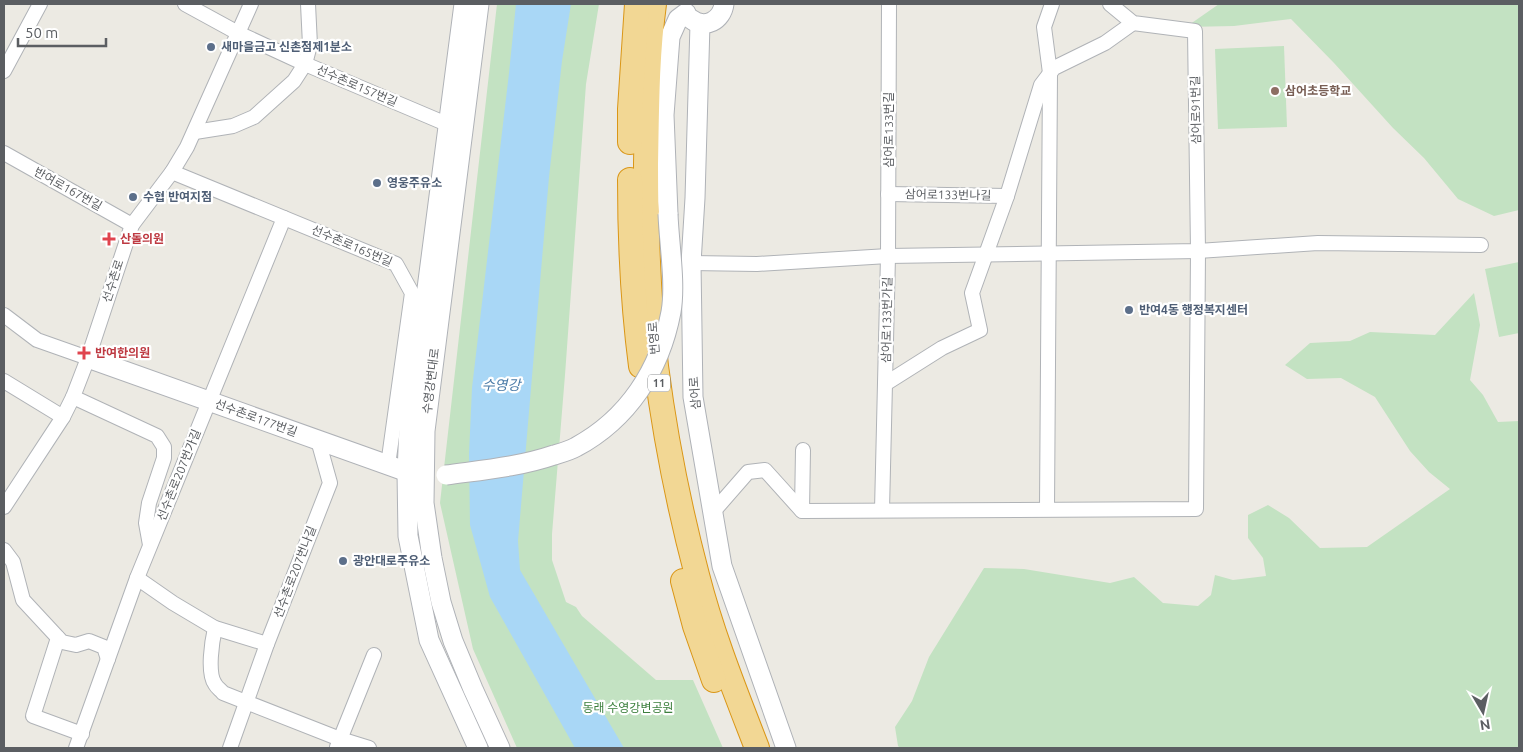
<svg xmlns="http://www.w3.org/2000/svg" width="1523" height="752" viewBox="0 0 1523 752" font-family="Ubuntu,'Noto Sans KR',sans-serif">
<style>
.green{fill:#c3e2c2}
.water{fill:#a9d7f6}
.lines{fill:none;stroke-linecap:round;stroke-linejoin:round}
.street-casing{stroke:#b0b3b7;stroke-width:16}
.secondary-casing{stroke:#afb2b7;stroke-width:21}
.highway-casing{stroke:#da9616;stroke-width:26}
.street{stroke:#fff;stroke-width:14}
.secondary{stroke:#fff;stroke-width:19}
.highway{stroke:#f2d794;stroke-width:24}
.secondary-bridge-casing{stroke:#afb2b7;stroke-width:21;stroke-linecap:butt}
.secondary-bridge{stroke:#fff;stroke-width:19}
.service-dot{fill:#5c6f8a;stroke:#fff;stroke-width:2}
.education-dot{fill:#8d6e63;stroke:#fff;stroke-width:2}
.health-dot{fill:#e0444e;stroke:#fff;stroke-width:2}
.labels{text-anchor:middle;stroke-width:4.5;stroke-linejoin:round;paint-order:stroke}
.shield{fill:#fff;stroke:#8c8e91;stroke-width:1}
.shield-label{font-size:11px;font-weight:bold;fill:#5b5e62}
.service-label{font-size:12px;font-weight:bold;fill:#4e5e75;stroke:#fff;text-anchor:start}
.street-label{font-size:12px;fill:#5b5e62;stroke:#fff}
.education-label{font-size:12px;font-weight:bold;fill:#785e54;stroke:#fff;text-anchor:start}
.health-label{font-size:12px;font-weight:bold;fill:#be3a42;stroke:#fff;text-anchor:start}
.park-label{font-size:12px;fill:#3d803e;stroke:#fff}
.water-label{font-size:14px;font-style:italic;fill:#4879a6;stroke:#fff}
</style>
<rect width="100%" height="100%" fill="#eceae3"/>
<g class="green">
<polygon points="497,4 599,4 586,84 565,375 552,534 552,560 566,602 576,607 582,616 656,680 693,680 723,748 517,748 473,649 440,503"/>
<polygon points="1219,4 1519,4 1519,210 1494,216 1458,199 1424,158 1393,128 1334,63 1291,19 1234,26 1186,27"/>
<polygon points="1284,46 1287,127 1218,129 1215,49"/>
<polygon points="1519,262 1519,333 1499,337 1485,269"/>
<polygon points="1474,293 1480,325 1470,380 1483,395 1498,422 1519,421 1519,748 900,748 898,746 895,727 912,701 929,657 984,568 1024,569 1110,583 1134,577 1163,603 1198,606 1211,595 1215,575 1233,580 1266,576 1263,558 1248,538 1248,515 1268,505 1289,518 1320,548 1367,547 1450,489 1429,472 1410,451 1375,397 1341,378 1307,379 1285,365 1310,343 1350,341 1370,332 1435,335"/>
</g>
<polygon class="water" points="516,4 571,4 562,61 549,177 518,541 520,570 624,748 575,748 490,597 470,525 469,454 472,388 509,73"/>
<g class="lines">
<defs>
<g id="street">
<polyline points="185,4 238,33 305,64 449,125"/>
<polyline points="4,71 40,4"/>
<polyline points="195,132 233,126 254,117 294,81 305,64 310,45 308,4"/>
<polyline points="4,153 132,225"/>
<polyline points="172,172 396,264 412,293 388,465"/>
<polyline points="888,194 1007,196"/>
<polyline points="691,263 757,264 888,256 1198,251 1318,243 1481,245"/>
<polyline points="4,315 37,340 88,358"/>
<polyline points="4,381 63,417"/>
<polyline points="885,384 942,348 980,330 972,293 1007,196 1041,85 1054,68 1105,43 1133,23"/>
<polyline points="73,397 157,436 164,447 164,458 149,503 146,523 150,545"/>
<polyline points="4,507 63,417 73,397 88,358 132,225 172,172 187,147 251,4"/>
<polyline points="1047,509 1050,73 1044,27 1052,4"/>
<polyline points="882,510 888,256 889,4"/>
<polyline points="802,511 803,450"/>
<polyline points="713,512 748,472 765,470 802,511 1196,509 1198,251 1195,31 1133,23 1110,4"/>
<polyline points="4,550 13,562 23,600 62,642 76,645 89,641 104,647 108,659"/>
<polyline points="137,578 173,603 215,628 267,644"/>
<path d="M215,628C212,641 207,673 215,684C217,688 221,690 223,693L340,739L369,748"/>
<polyline points="58,638 33,716 82,734"/>
<polyline points="337,747 374,655"/>
<polyline points="76,748 137,578 284,218"/>
<polyline points="230,748 267,644 330,483 318,440"/>
</g>
<g id="secondary">
<polyline points="464,4 409,427 407,472 408,536 429,640 478,748"/>
<polyline points="479,4 425,431 424,503 432,558 441,602 453,641 473,689 500,748"/>
<path d="M691,19C705,30 722,20 724,4"/>
<polyline points="700,24 695,198 691,263 693,397 722,566 786,748"/>
<polyline points="668,214 664,115 670,37 678,19 686,13"/>
<polyline points="88,358 416,475"/>
</g>
<g id="highway">
<path d="M654,4C647,56 647,111 646,164C646,231 648,299 656,366C665,436 679,507 697,575C712,634 735,691 757,748"/>
<polyline points="630,142 630,109 637,4"/>
<path d="M630,180C630,242 633,305 641,366"/>
<polyline points="683,581 695,626 714,680"/>
</g>
</defs>
<use href="#street" class="street-casing"/>
<use href="#secondary" class="secondary-casing"/>
<use href="#highway" class="highway-casing"/>
<use href="#street" class="street"/>
<use href="#secondary" class="secondary"/>
<use href="#highway" class="highway"/>
<defs>
<path id="secondary-bridge" d="M446,475C482,470 519,467 554,455C561,453 569,451 576,447C628,419 660,370 671,312C676,284 669,243 668,214"/>
</defs>
<use href="#secondary-bridge" class="secondary-bridge-casing"/>
<use href="#secondary-bridge" class="secondary-bridge"/>
</g>
<g class="service-dot">
<circle cx="211" cy="47" r="5"/>
<circle cx="377" cy="183" r="5"/>
<circle cx="133" cy="197" r="5"/>
<circle cx="1129" cy="310" r="5"/>
<circle cx="343" cy="561" r="5"/>
</g>
<circle class="education-dot" cx="1275" cy="91" r="5"/>
<g class="health-dot">
<path d="M106.5 231.5h5v5h5v5h-5v5h-5v-5h-5v-5h5z"/>
<path d="M81.5 345.5h5v5h5v5h-5v5h-5v-5h-5v-5h5z"/>
</g>
<g class="labels">
<rect class="shield" x="648" y="374.5" width="22" height="17" rx="4"/>
<g class="shield-label">
<text x="659" y="387">11</text>
</g>
<g class="service-label">
<text x="221" y="51">새마을금고 신촌점제1분소</text>
<text x="387" y="187">영웅주유소</text>
<text x="143" y="201">수협 반여지점</text>
<text x="1139" y="314">반여4동 행정복지센터</text>
<text x="353" y="565">광안대로주유소</text>
</g>
<g class="street-label">
<text transform="translate(357 86) rotate(23)" y="4">선수촌로157번길</text>
<text transform="translate(1196 110) rotate(-91)" y="4">삼어로91번길</text>
<text transform="translate(889 130) rotate(-90)" y="4">삼어로133번길</text>
<text transform="translate(68 189) rotate(29)" y="4">반여로167번길</text>
<text transform="translate(948 195) rotate(1)" y="4">삼어로133번나길</text>
<text transform="translate(352 246) rotate(23)" y="4">선수촌로165번길</text>
<text transform="translate(113 281) rotate(-72)" y="4">선수촌로</text>
<text transform="translate(887 320) rotate(-89)" y="4">삼어로133번가길</text>
<text transform="translate(654 338) rotate(-94)" y="4">번영로</text>
<text transform="translate(431 381) rotate(-83)" y="4">수영강변대로</text>
<text transform="translate(695 393) rotate(-94)" y="4">삼어로</text>
<text transform="translate(256 418) rotate(20)" y="4">선수촌로177번길</text>
<text transform="translate(179 475) rotate(-68)" y="4">선수촌로207번가길</text>
<text transform="translate(295 572) rotate(-69)" y="4">선수촌로207번나길</text>
</g>
<g class="education-label">
<text x="1285" y="95">삼어초등학교</text>
</g>
<g class="health-label">
<text x="120" y="243">산돌의원</text>
<text x="95" y="357">반여한의원</text>
</g>
<g class="park-label">
<text x="628" y="712">동래 수영강변공원</text>
</g>
<g class="water-label">
<text x="501" y="390">수영강</text>
</g>
</g>
<rect width="1523" height="752" fill="none" stroke="#5b5e62" stroke-width="10"/>
<g transform="translate(1483 712) rotate(171)" stroke="#ffffff" stroke-width="4" paint-order="stroke">
<path d="M0-4L9 19L0 12L-9 19Z" fill="#5b5e62"/>
<text y="-8" font-size="14" font-weight="bold" text-anchor="middle" fill="#5b5e62">N</text>
</g>
<path d="M18 38v8h88v-8" fill="none" stroke="#5b5e62" stroke-width="2.5"/>
<text x="25" y="38" font-size="15" fill="#5b5e62" stroke="#ffffff" stroke-width="4" paint-order="stroke">50 m</text>
</svg>
